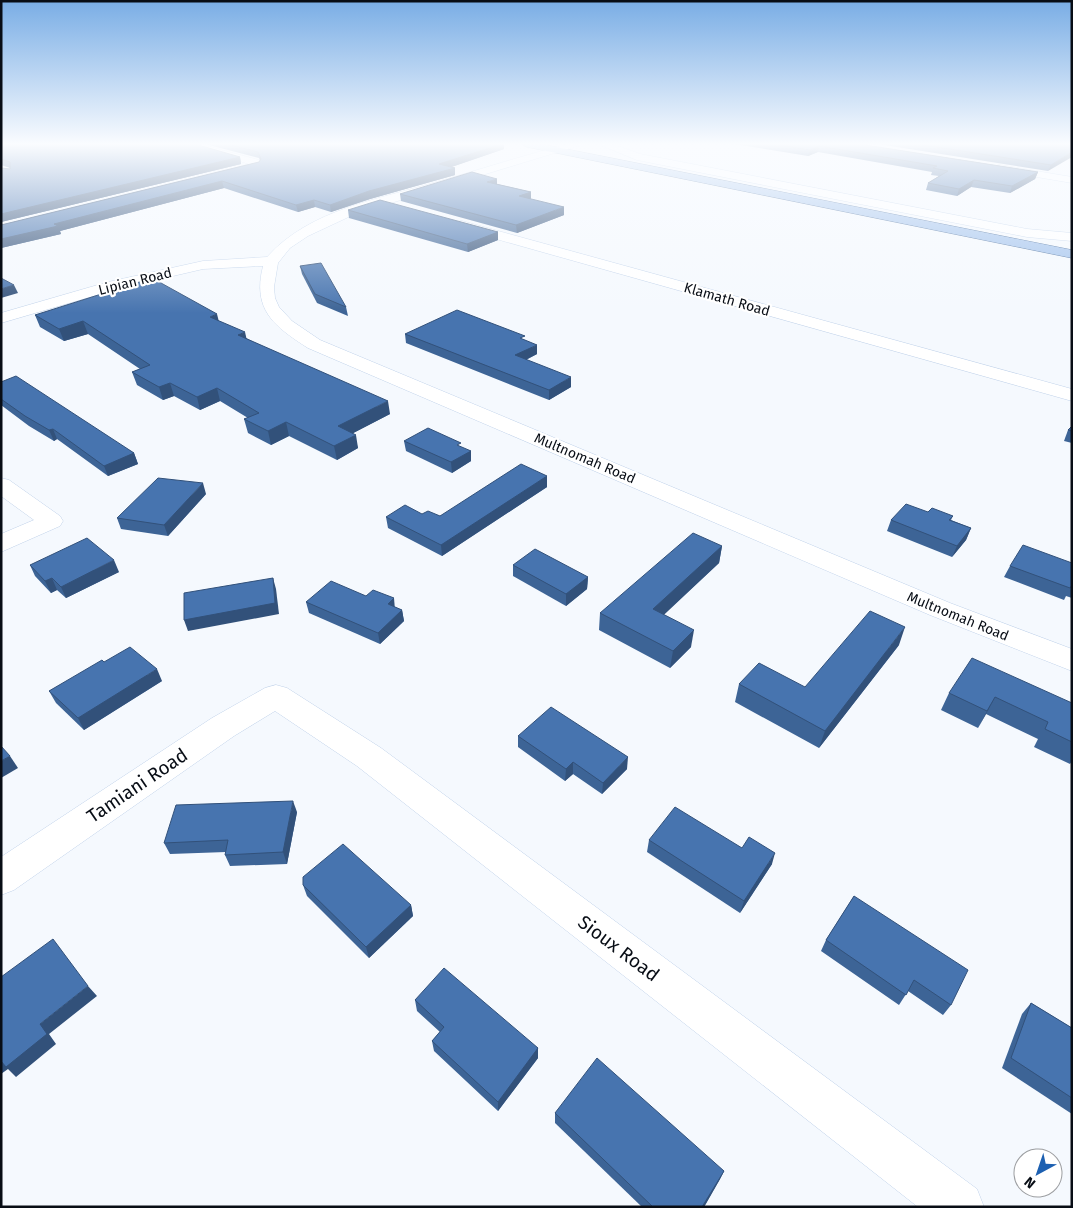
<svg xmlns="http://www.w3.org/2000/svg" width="1073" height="1208" viewBox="0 0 1073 1208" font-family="'Fira Sans',sans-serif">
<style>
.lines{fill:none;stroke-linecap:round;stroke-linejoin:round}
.minor-casing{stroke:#c0d2ea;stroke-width:1}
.major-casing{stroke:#416798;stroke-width:1}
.minor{fill:#fff;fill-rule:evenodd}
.major{fill:#a0c1ec;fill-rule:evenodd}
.wall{fill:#3d6496}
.shaded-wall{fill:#32517a}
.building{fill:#4774af;stroke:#32517a}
.labels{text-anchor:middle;stroke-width:4.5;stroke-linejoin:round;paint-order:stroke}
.far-street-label{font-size:14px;fill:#080d15;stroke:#fff}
.near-street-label{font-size:19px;fill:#080d15;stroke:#fff}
</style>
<rect width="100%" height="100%" fill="#f5f9fe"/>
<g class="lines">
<defs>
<g id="minor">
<polygon points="183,144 199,144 259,160 261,165 225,177 217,177 217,173 249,164"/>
<path d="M568,144H584L355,214L308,236L290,248L278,263L274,287L275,298L279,307L292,321L320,340L950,603L1072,649V671L930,615L308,348C274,326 252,310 263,266L203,269L117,289L1,323V313L108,282L203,261L267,257C310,209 380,199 440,181C482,169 525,155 568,144Z"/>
<polygon points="598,144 612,144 640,154 1027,229 1072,233 1072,241 1027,237 637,160"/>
<polygon points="1000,165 1072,177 1072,183 996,170 996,166"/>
<polygon points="462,221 1072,389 1072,401 457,228 455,225 457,222"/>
<polygon points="1,478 9,480 60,516 63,521 60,526 1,552 1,534 34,520 1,496"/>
<polygon points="276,685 287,688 381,748 977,1189 984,1207 918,1207 357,766 275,711 234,736 14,890 1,895 1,857 212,718 265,688"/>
</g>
<polygon id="major" points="522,144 541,144 1072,250 1072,258 527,147"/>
</defs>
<use href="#minor" class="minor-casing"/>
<use href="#major" class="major-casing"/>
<use href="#minor" class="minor"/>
<use href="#major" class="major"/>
</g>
<g class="wall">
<polygon points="1,144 240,157 241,164 1,222 1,168 10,169 10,168 1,165"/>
<polygon points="205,144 504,144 504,149 451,167 455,168 455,175 370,199 331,212 315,207 298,212 224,188 60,231 61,234 1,248 1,225 259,162 260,161 259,158"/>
<polygon points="734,144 859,144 1038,172 1035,179 1010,193 971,187 957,196 926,190 928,183 939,176 931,175 932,172 818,152 808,156"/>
<polygon points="878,144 1072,144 1048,171"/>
<polygon points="497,184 531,192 531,199 564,215 517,233 401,201 400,194"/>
<polygon points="348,210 498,232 498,240 468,252 349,218"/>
<polygon points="300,266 346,307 348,316 317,303 302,274"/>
<polygon points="35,315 219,321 246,338 390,414 353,433 358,448 337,460 289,436 271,445 248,433 244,419 248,418 220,401 200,410 174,396 163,400 137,385 132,372 140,369 88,334 64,341 40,327"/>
<polygon points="405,334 525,340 537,354 526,360 571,387 549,400 406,343"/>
<polygon points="1,382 134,453 138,464 108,476 57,439 54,441 29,426 1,405"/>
<polygon points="1072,426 1072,443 1064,441 1068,430"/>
<polygon points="404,441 471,451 471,461 452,473 406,451"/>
<polygon points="547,476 547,487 442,556 388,528 386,517 422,514 440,516"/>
<polygon points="206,494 168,536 121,529 117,518"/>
<polygon points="928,512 953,516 951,520 971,528 966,540 952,557 887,531 891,520"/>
<polygon points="722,546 719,563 663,615 691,647 670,668 599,630 600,613"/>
<polygon points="1072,563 1072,598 1066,596 1064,600 1004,577 1010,566"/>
<polygon points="30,565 119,572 66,598 57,590 51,593 35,576"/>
<polygon points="513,565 588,577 587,589 566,606 513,576"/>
<polygon points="366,596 402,610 404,621 380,644 309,613 306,602"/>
<polygon points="899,645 819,748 735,702 739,684 805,687"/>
<polygon points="104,662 162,681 84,730 56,703 49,691"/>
<polygon points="949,693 1072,703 1072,761 1070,764 1034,747 1038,739 986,714 978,728 941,710"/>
<polygon points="518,736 627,769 602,794 573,774 565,781 518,747"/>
<polygon points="297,812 287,864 230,866 225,855 226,852 170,854 164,843"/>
<polygon points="649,840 772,864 740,913 647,852"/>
<polygon points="303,885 411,905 413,916 369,958 307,896"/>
<polygon points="854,896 951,1005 943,1015 908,991 899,1005 821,951 826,940"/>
<polygon points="415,1000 538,1048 538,1058 498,1111 434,1051 432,1041 440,1032 417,1011"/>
<polygon points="1031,1003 1072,1028 1072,1114 1002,1068 1022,1014"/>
<polygon points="555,1113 724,1171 720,1179 704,1207 642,1207 555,1123"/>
</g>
<g class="shaded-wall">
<polygon points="502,144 504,144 504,149 440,171 439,164"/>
<polygon points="819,146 818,152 808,156 810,150"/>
<polygon points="1072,152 1072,157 1048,171 1051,165"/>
<polygon points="240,157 241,164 1,222 1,214"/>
<polygon points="455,168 455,175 370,199 331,212 330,205 369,191"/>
<polygon points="1038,172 1035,179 1010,193 1012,186"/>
<polygon points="497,179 497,186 487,182"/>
<polygon points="974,180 971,187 957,196 959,189"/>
<polygon points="222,181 224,188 60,231 61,234 1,248 1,239 54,224"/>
<polygon points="531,192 531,200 519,196"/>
<polygon points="314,200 315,207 298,212 296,205"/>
<polygon points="564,207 564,215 517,233 516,225"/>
<polygon points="498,232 498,240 468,252 467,244"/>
<polygon points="14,285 18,293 1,298 1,289"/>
<polygon points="217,314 220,326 210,317"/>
<polygon points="83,321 88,334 64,341 59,329"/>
<polygon points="245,332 248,345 238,335"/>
<polygon points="537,345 537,354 515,365 515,355"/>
<polygon points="571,377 571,387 549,400 549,390"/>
<polygon points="170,383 174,396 163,400 159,387"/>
<polygon points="217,388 220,401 200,410 197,397"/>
<polygon points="388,401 390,414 340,440 338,426"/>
<polygon points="286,422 289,436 271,445 268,431"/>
<polygon points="53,429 57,439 54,441 49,430"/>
<polygon points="356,435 358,448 337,460 334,446"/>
<polygon points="471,451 471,461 452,473 451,462"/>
<polygon points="134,453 138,464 108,476 104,466"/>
<polygon points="547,476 547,487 442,556 441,545"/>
<polygon points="203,483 206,494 168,536 164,525"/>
<polygon points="971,528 966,540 952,557 957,546"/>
<polygon points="722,546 719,563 651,627 653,609"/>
<polygon points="114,560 119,572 66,598 61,587"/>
<polygon points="588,577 587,589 566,606 566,594"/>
<polygon points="52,578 57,590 51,593 45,581"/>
<polygon points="273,578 276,589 279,614 188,631 184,620"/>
<polygon points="394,598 395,610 388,604"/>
<polygon points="402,610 404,621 380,644 378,633"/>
<polygon points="905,627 899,645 819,748 825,731"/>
<polygon points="694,630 691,647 670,668 673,651"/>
<polygon points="157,669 162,681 84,730 78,718"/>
<polygon points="995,697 986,714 978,728 987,711"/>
<polygon points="10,756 18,768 1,778 1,761"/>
<polygon points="628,757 627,769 602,794 603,783"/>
<polygon points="573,762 573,774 565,781 566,769"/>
<polygon points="293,801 297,812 287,864 283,852"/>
<polygon points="775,853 772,864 740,913 744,901"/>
<polygon points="411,905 413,916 369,958 366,947"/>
<polygon points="88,986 97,996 49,1034 56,1044 16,1077 8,1069 1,1074 1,1060 40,1024"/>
<polygon points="538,1048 538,1058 498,1111 498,1102"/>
<polygon points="724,1171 720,1179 704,1207 702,1207"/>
</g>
<g class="building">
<polygon points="1,144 195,144 240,157 1,214 1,168 10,169 10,162 1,159"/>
<polygon points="227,144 502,144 439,164 455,168 369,191 330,205 314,200 296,205 222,181 54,224 58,226 1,239 1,225 259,162 261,159 258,152"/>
<polygon points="773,144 859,144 1038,172 1012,186 974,180 959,189 928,183 948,171 933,168 937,166 819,146 810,150"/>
<polygon points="918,144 1072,144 1072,152 1051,165"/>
<polygon points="472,172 497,179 487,182 531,192 519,196 564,207 516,225 400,194"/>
<polygon points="380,200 498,232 467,244 348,210"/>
<polygon points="321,263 346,307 315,294 300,266"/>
<polygon points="1,278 14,285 1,289"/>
<polygon points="152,278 217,314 210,317 245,332 238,335 388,401 338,426 356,435 334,446 286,422 268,431 244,419 259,413 217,388 197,397 170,383 159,387 132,372 150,365 83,321 59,329 35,315"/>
<polygon points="457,310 525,336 520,338 537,345 515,355 571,377 549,390 405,334"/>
<polygon points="16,376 134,453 104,466 53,429 49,430 25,416 1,399 1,382"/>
<polygon points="1072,426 1072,431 1068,430"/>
<polygon points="428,428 461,443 457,445 471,451 451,462 404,441"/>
<polygon points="521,464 547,476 441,545 386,517 405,505 422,514 428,511 440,516"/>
<polygon points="158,478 203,483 164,525 117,518"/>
<polygon points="906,504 928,512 932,508 953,516 949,520 971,528 957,546 891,520"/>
<polygon points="693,533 722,546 653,609 694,630 673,651 600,613"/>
<polygon points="87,538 114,560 61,587 52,578 45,581 30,565"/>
<polygon points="1023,545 1072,563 1072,585 1070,588 1010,566"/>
<polygon points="535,549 588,577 566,594 513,565"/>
<polygon points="273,578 275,603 184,620 184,593"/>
<polygon points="331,581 366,596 373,590 394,598 388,604 402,610 378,633 306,602"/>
<polygon points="870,611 905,627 825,731 739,684 759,663 805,687"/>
<polygon points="130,647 157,669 78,718 49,691 102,660 104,662"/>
<polygon points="972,658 1072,703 1072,742 1045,729 1048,722 995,697 987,711 949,693"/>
<polygon points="551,707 628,757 603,783 573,762 566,769 518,736"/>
<polygon points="1,746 10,756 1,761"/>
<polygon points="293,801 283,852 225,855 228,840 164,843 176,805"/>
<polygon points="675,807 742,848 749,837 775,853 744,901 649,840"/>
<polygon points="343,844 411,905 366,947 303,885 303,877"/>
<polygon points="854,896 968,970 951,1005 914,980 906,995 826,940"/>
<polygon points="53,939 88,986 40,1024 47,1034 6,1067 1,1061 1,977"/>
<polygon points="444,968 538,1048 498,1102 432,1041 444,1027 415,1000"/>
<polygon points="1031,1003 1072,1028 1072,1098 1011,1058"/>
<polygon points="597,1058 724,1171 702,1207 653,1207 555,1113"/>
</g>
<linearGradient id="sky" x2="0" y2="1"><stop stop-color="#79ade5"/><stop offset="0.46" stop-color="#fafcff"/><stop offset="1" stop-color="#fafcff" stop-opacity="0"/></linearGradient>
<rect width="1073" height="313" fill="url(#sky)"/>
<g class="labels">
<g class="far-street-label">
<text transform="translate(135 281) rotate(-14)" y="5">Lipian Road</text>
<text transform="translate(727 299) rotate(16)" y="5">Klamath Road</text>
<text transform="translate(585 458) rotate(23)" y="5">Multnomah Road</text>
<text transform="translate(958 616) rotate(22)" y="5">Multnomah Road</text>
</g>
<g class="near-street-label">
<text transform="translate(137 785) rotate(-34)" y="7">Tamiani Road</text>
<text transform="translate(619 948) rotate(37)" y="7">Sioux Road</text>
</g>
</g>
<rect width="1073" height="1208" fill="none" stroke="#080d15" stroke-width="5"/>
<g transform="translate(1038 1173) rotate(220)"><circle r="24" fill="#ffffff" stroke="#9c9ea1"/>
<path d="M0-4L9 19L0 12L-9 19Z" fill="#1d60b1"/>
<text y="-8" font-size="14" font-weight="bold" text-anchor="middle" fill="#080d15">N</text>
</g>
</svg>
